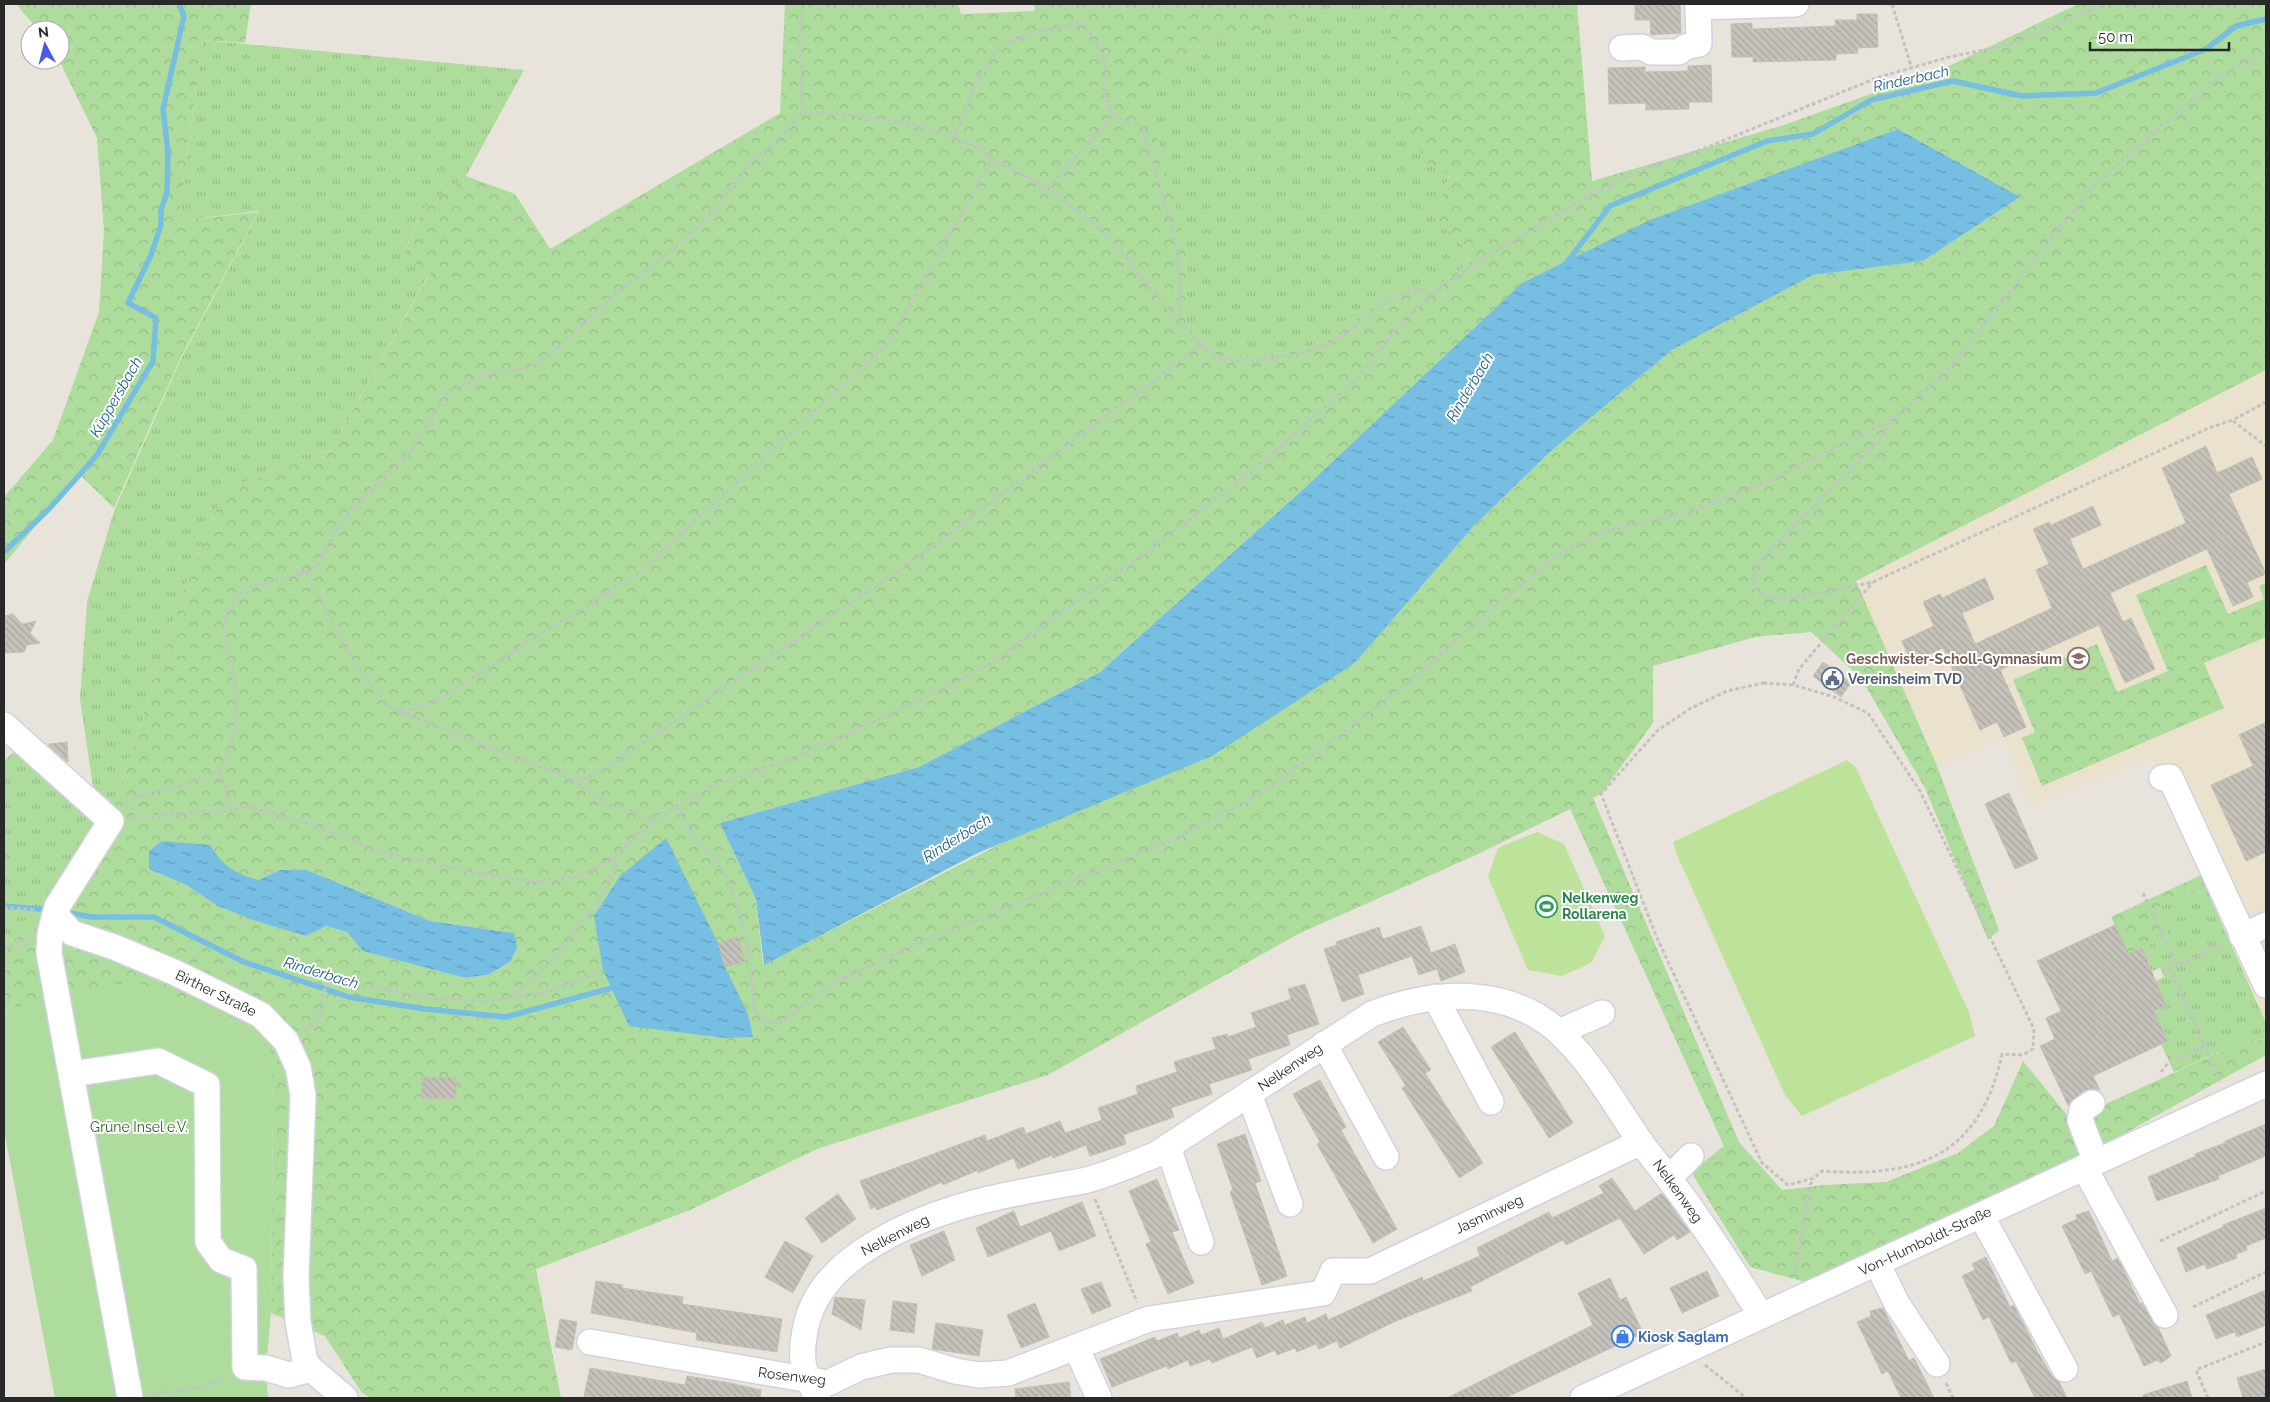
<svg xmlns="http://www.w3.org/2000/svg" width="2270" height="1402" viewBox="0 0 2270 1402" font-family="Raleway,sans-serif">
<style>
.education{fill:#eae2cc}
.grass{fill:url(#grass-tufts)}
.forest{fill:url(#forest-crowns);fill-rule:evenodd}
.garden{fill:#addc9c}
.pitch{fill:#bde299}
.water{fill:url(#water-ripples)}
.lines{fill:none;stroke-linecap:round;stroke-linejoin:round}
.stream{stroke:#77bee3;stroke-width:5.5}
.building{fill:url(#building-back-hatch);stroke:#c4c0b5}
.minor-casing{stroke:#d1d2e0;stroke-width:28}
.path{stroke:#c3c3c3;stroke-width:3;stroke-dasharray:4 2.5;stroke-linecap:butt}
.minor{stroke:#fff;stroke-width:25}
.labels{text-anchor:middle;stroke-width:4;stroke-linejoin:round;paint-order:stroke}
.education-label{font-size:14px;font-weight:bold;fill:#785e54;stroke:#fff;text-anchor:end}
.service-label{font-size:14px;font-weight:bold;fill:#4e5e75;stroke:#fff;text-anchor:start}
.leisure-label{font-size:14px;font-weight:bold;fill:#27864d;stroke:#fff;text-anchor:start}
.street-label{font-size:14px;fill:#282828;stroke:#fff}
.park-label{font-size:14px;fill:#285e20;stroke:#fff}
.shop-label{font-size:14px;font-weight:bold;fill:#366cbe;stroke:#fff;text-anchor:start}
.water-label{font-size:15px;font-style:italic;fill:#195b8c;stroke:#fff}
</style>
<defs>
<pattern id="grass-tufts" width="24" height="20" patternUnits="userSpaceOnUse" patternTransform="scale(1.25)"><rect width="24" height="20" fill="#addc9c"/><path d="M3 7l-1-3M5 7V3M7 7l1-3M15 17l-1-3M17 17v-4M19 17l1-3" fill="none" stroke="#95bd86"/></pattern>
<pattern id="forest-crowns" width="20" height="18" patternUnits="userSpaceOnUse" patternTransform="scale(1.25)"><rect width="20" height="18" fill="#addc9c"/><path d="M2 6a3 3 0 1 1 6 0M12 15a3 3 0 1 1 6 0" fill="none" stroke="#95bd86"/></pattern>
<pattern id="water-ripples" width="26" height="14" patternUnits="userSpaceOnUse" patternTransform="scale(1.25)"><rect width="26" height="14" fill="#77bee3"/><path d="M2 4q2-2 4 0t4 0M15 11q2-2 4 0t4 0" fill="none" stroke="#629ab8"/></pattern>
<pattern id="building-back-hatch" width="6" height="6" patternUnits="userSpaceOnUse" patternTransform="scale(1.25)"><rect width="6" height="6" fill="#c5c2ba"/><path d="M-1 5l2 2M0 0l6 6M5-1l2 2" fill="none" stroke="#a9a7a0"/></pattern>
</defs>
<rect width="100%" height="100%" fill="#e9e4db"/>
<polygon class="education" points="2266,370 2266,1023 2151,756 2029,806 2004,737 1937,766 1856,581"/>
<g class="grass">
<path d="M1312,4H1386L1395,51L1449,175L1436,218L1463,246L1470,263L1432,289C1392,280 1361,323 1328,339C1297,354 1235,364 1205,344C1197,339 1191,328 1185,321L1187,251L1134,112L1157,82L1208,39L1245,34L1312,15Z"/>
<polygon points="203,40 524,70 466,176 424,208 401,258 430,272 331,450 224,490 186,583 91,877 37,927 4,945 4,761 22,744 97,813 80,699 87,602 114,511 181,359 259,211 178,221"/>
<polygon points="2206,888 2266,1023 2266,1039 2241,1042 2174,1072 2161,1044 2168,1041 2154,1011 2166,1006 2155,981 2164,977 2160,968 2152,971 2142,948 2169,936 2157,907"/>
</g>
<g class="forest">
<polygon points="16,4 251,4 245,43 203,40 178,221 258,212 180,359 114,508 79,474 4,564 4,497 53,440 99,312 104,231 97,138 59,60 60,30 38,30"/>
<path d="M785,4H958L961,14L1034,11L1035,4H1312V15L1245,34L1208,39L1157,82L1135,112L1156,133L1187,251L1185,321C1191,328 1197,339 1205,344C1235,364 1297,354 1328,339C1361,322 1392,280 1432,289L1470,263L1463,246L1436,218L1449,175L1424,162L1402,99L1386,4H1577L1592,181L1781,126L1949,66L2078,4H2266V370L1856,581L1937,766L1999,930L1988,940L1925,788L1861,678L1811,632L1755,637L1653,666V723L1601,794L1593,798L1739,1142L1782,1190L1824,1185L1886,1182L1958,1153L1994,1126L2023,1061L2071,1120L2241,1042L2266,1039V1055L2091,1152L1809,1283L1750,1267L1691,1172L1724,1146L1570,809L1476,855L1298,934L1048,1075L817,1149L690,1210L536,1269L561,1398H371L362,1393L325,1336L271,1313L273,1105L269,1031L58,999L4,1010V945L37,927L91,877L186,583L224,490L331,450L430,273L401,259L424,208L466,176L515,194L550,249L780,113ZM1898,129L2020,197L1923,261L1813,275L1672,350L1551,451L1472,528L1355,663L763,965L756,899L720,823L919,767L1100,672L1308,485ZM219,860L238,875L258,880L280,870H307L430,921L513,933L510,962L488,975L465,978L364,951L347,932L325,926L306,936L218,906L186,885L149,869Z"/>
<polygon points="2206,565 2228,614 2264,599 2259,586 2266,583 2266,637 2204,663 2224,708 2042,786 2022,738 2035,732 2013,680 2097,644 2117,692 2168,671 2136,595"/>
<polygon points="2201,875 2206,888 2157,907 2169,936 2128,954 2111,917"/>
</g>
<polygon class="garden" points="133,981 269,1031 273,1105 271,1313 266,1368 268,1398 55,1398 4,1130 4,1010"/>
<g class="pitch">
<polygon points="1847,760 1856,768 1969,1012 1975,1036 1802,1116 1785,1095 1677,855 1673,842"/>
<polygon points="1537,832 1564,844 1605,936 1591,963 1562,976 1528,970 1488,877 1498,848"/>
</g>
<g class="water">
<polygon points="1898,129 2020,197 1923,261 1813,275 1672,350 1551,451 1472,528 1355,663 1212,756 978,853 764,965 756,899 720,823 919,767 1100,672 1308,485 1522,283 1650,220"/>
<polygon points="666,838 718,943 725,967 748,1014 753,1037 725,1038 629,1026 603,970 594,916 620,876"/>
<path d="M162,841L210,845C223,866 234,873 258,880L280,870H307L430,921L514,933L517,948L510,962L488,975L465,978L363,951L347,932L326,926L306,936L253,920L218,906L186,885L149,869V851Z"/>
</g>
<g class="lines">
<g class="stream">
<polyline points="1564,266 1610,206 1767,141 1813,134 1871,100 1953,81 2022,96 2096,93 2206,49 2236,26 2266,19"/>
<polyline points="4,552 49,509 97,455 153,361 156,318 128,303 151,255 161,225 161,210 167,192 168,153 163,109 184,16 179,4"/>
<polyline points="4,906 51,910"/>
<polyline points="63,912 92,917 154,917 244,962 349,997 425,1009 506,1017 619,986"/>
</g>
</g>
<g class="building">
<polygon points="1635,4 1680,4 1681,33 1651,35 1650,20 1635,20"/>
<polygon points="1857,14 1877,14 1878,47 1857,48 1858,53 1836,54 1836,60 1753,62 1753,57 1732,57 1731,24 1752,23 1752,29 1836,26 1835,20 1857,20"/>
<polygon points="1711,65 1712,102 1689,102 1689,109 1646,110 1646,103 1609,104 1608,68 1645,67 1645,72 1688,71 1688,66"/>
<polygon points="2206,446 2217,473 2252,457 2262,479 2229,494 2266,574 2247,582 2253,597 2233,606 2207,549 2110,593 2123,622 2131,618 2155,669 2125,683 2099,625 2000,670 2026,727 2004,737 1997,722 1980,730 1943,648 1911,662 1902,641 1934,626 1923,602 1940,594 1942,598 1985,578 1994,599 1962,613 1975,644 2052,608 2036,570 2049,564 2033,529 2049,522 2051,525 2093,506 2101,525 2070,539 2083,569 2186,523 2162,468"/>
<polygon points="13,614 22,624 36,621 30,633 40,643 27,645 24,652 4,653 4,616"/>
<polygon points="1823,662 1851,683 1841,697 1813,676"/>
<polygon points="2266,722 2266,852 2246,861 2211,785 2253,766 2239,735"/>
<polygon points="67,742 68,762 67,762 49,746 49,744"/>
<polygon points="2009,793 2038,859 2015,869 1985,804"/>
<polygon points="2115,925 2128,954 2142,948 2166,1006 2154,1011 2168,1041 2093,1076 2100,1090 2091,1089 2084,1091 2068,1105 2040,1046 2055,1039 2046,1018 2061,1011 2037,961"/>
<polygon points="1421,926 1431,953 1455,944 1465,972 1441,981 1437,969 1419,975 1412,956 1358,975 1364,994 1342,1002 1324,949 1337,945 1336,942 1379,927 1383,939"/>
<polygon points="738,937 745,961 725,967 718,943"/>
<polygon points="1305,984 1319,1024 1287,1035 1290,1045 1248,1059 1252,1070 1209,1084 1212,1094 1171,1108 1174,1117 1123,1135 1126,1144 1090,1156 1086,1145 1053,1158 1052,1155 1018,1169 1014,1158 978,1173 978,1170 943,1185 942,1182 877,1210 876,1206 871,1209 860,1181 985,1135 987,1141 1023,1127 1026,1134 1060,1121 1065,1133 1102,1120 1098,1108 1138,1094 1136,1086 1177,1072 1174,1062 1216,1049 1212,1038 1227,1034 1228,1037 1256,1027 1251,1013 1291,999 1288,989"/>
<polygon points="1403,1027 1431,1070 1425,1073 1483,1163 1459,1178 1402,1088 1406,1086 1378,1042"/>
<polygon points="1515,1032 1573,1123 1549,1138 1491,1047"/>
<polygon points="422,1077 456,1078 456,1099 422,1098"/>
<polygon points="1320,1080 1346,1127 1341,1130 1397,1229 1373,1243 1317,1144 1320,1142 1293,1094"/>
<polygon points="2266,1124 2266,1156 2218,1176 2219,1179 2157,1201 2148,1177 2196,1156 2195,1154 2225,1143 2225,1141"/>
<polygon points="1245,1134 1261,1181 1255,1183 1287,1276 1262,1285 1230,1192 1233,1190 1217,1144"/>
<polygon points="1612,1178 1635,1211 1662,1193 1690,1232 1677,1240 1674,1235 1644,1254 1620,1218 1566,1245 1563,1240 1470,1287 1472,1291 1396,1321 1340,1348 1337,1341 1319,1349 1316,1344 1297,1352 1295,1348 1277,1355 1275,1350 1257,1358 1252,1347 1212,1363 1210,1359 1190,1366 1188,1360 1168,1369 1167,1366 1112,1387 1100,1359 1155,1337 1157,1341 1177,1333 1179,1338 1199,1330 1201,1335 1219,1328 1223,1339 1262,1322 1265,1328 1283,1320 1285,1325 1305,1317 1307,1323 1326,1314 1328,1320 1422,1277 1423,1281 1480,1256 1477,1248 1549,1212 1552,1218 1604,1193 1599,1186"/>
<polygon points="1157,1179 1179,1230 1172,1232 1194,1283 1168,1294 1146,1244 1151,1242 1129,1191"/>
<polygon points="838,1194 856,1219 822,1243 805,1218"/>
<polygon points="1082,1202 1096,1236 1059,1251 1051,1231 988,1257 976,1228 1014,1211 1020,1227"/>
<polygon points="2266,1208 2266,1238 2246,1246 2247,1250 2236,1254 2237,1258 2207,1269 2205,1264 2186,1272 2177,1248 2223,1227 2223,1225"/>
<polygon points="2089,1211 2112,1261 2118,1258 2140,1304 2142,1303 2158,1327 2171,1356 2161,1363 2157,1360 2144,1366 2119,1314 2113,1317 2091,1271 2085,1274 2062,1226 2077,1219 2076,1215"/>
<polygon points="944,1231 955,1260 922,1276 910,1245"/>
<polygon points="785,1241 813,1256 793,1293 765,1277"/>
<polygon points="1986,1257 2010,1307 2014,1305 2037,1351 2052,1376 2059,1382 2067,1398 2035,1398 2016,1361 2011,1363 1989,1317 1983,1320 1962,1276 1975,1270 1972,1264"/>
<polygon points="1707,1271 1719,1296 1682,1313 1670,1288"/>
<polygon points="1610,1278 1620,1300 1626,1297 1643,1333 1505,1398 1447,1398 1593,1325 1578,1293"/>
<polygon points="596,1281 623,1285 622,1288 683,1297 682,1304 782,1319 777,1352 696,1340 697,1333 591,1313"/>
<polygon points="1101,1282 1111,1306 1092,1314 1081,1289"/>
<polygon points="2266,1290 2266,1325 2237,1337 2235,1332 2216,1339 2206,1315"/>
<polygon points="835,1297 865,1300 861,1330 832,1314"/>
<polygon points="893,1301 917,1304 914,1333 890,1330"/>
<polygon points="1035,1303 1049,1337 1021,1348 1007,1315"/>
<polygon points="1883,1308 1909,1361 1914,1358 1934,1398 1901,1398 1888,1371 1882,1374 1857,1322 1871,1316 1870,1311"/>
<polygon points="560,1319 577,1322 572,1350 555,1347"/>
<polygon points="936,1323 983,1330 979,1356 932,1349"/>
<polygon points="590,1368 685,1385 687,1376 730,1383 761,1390 760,1398 596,1398 584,1396"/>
<polygon points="2266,1369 2266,1398 2243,1398 2237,1378"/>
<polygon points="2187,1381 2192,1398 2143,1398 2143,1395"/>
<polygon points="1069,1382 1071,1398 1016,1398 1015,1389"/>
</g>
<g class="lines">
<defs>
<g id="minor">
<polyline points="1698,7 1796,4"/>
<polyline points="1622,48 1642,47 1651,52 1679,52 1685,47 1699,44 1698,4"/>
<polyline points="4,725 111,821 57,907 50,934 49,953 130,1398"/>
<polyline points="2162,778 2170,777 2266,985"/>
<polyline points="55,915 72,933 114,947 176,973 261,1015 286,1041 298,1067 303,1095 296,1277 298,1322 305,1361 311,1369 345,1398"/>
<polyline points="2242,936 2266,925"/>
<polyline points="1435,997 1491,1102"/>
<polyline points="1559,1032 1602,1013"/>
<polyline points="1324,1044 1386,1157"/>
<polyline points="72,1074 158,1061 207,1085 208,1242 221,1260 244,1269 245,1367 266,1368 289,1375 311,1369"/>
<polyline points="1249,1094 1290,1204"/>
<polyline points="2092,1103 2082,1110 2080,1120 2096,1162"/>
<polyline points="1168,1147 1201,1242"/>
<polyline points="2084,1167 2165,1315"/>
<polyline points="1669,1178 1691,1156"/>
<polyline points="1981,1215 2065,1369"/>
<polyline points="1877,1263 1897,1304 1937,1364"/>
<polyline points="590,1342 828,1383 861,1367 891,1360 919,1360 955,1371 979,1375 1008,1373 1149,1319 1323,1293 1333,1271 1370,1271 1641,1142"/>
<polyline points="1076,1347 1099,1398"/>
<path d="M818,1398C802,1371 799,1358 806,1326C814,1289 842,1263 874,1244C928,1211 987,1198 1049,1187C1062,1184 1075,1183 1087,1180C1110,1174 1132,1164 1155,1155L1372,1014C1437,989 1514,985 1566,1039C1596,1069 1618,1110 1642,1144C1658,1165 1675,1186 1690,1207C1715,1243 1739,1279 1761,1316"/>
<polyline points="1583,1398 2266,1084"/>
</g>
</defs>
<use href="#minor" class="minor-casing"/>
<g class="path">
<polyline points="1886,4 1892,4 1912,69"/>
<path d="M803,112C857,114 915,120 965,142C979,148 991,158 1004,165C1047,187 1090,215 1121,252C1142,276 1196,349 1222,358C1247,366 1304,355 1329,343C1357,330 1384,295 1415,290C1420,289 1428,292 1433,293"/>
<path d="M954,138C966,110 981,57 1009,42C1032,30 1059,27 1084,23L1105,59L1104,92L1113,116L1142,127L1177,247L1181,320"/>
<polyline points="1048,188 1113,116"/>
<path d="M1892,421L1879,441L1762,559L1754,572L1753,585C1756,589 1760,594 1764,596C1785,603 1849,587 1873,582L2209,428L2233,420L2266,402"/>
<polyline points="2233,421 2266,446"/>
<path d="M307,572C328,614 358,679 393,709L572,779L593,776L900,570L1201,345"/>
<path d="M1763,683L1793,685L1834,697L1868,713L1920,791L2034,1029L2033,1049L2023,1055L2002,1054C1980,1156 1918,1178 1822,1171L1814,1178L1788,1185L1762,1163L1657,938L1601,794L1658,730L1691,708L1727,691Z"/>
<polyline points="1793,685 1799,669 1873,582"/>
<polyline points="394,709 415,709 442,697 641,571 888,343 992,159"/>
<polyline points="220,771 232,810"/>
<polyline points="572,779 606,803 654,819"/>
<polyline points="125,807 135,797 188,783 220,771 228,752 235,728 236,694 224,627 230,608 240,595 253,587 307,572 319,563 332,537 351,510 409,453 446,394 467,382 493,373 526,368 547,357 623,287 674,248 714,210 749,165 777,140 803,112 800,65 801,4"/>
<polyline points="676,807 692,833 725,873 735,898 750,953 754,1008 761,1019 773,1023 792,1015 826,987 912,946 1177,838 1244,803 1304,762 1413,679 1491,609 1557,555 1606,531 1698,509 1774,478 1892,420 1953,364 2054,234 2092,188 2139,145 2227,71 2266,53"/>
<polyline points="131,817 232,810 250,806 307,823 387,853 466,871 536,882 578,876 613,858 655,819 708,788 795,757 919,701 990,664 1137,559 1266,460 1360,375 1406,317 1433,293 1471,266 1595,192 1647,168 1703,149 1879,77 1949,57 2008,45 2104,4"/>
<polyline points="2143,893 2177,966"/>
<polyline points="4,907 35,910"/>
<polyline points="4,949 29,938"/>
<polyline points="2170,969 2221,1082"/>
<polyline points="2162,972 2223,945"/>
<polyline points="511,996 545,993 603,970"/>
<path d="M304,1030C330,1015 316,1001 329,981L450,1000L491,1001L510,997L535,978L557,954L596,905L617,866L613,858"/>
<polyline points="2161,1072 2169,1062 2205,1046"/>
<polyline points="1095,1199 1137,1302"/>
<polyline points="2160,1241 2266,1191"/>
<polyline points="1795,1275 1810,1185 1814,1179"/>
<polyline points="2193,1307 2266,1272"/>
<polyline points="1705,1365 1746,1398"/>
<polyline points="1946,1383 1953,1398"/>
<polyline points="150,1395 204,1387 226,1376"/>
<polyline points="2208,1398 2196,1370 2266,1342"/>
</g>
<use href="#minor" class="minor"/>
</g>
<defs>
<symbol id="school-ring" viewBox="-11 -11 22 22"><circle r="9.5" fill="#fff" stroke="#8d6e63" stroke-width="1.5"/><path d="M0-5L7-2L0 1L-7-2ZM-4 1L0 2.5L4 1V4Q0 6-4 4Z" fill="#8d6e63"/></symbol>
<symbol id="civic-ring" viewBox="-11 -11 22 22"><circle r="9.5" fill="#fff" stroke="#5c6f8a" stroke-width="1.5"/><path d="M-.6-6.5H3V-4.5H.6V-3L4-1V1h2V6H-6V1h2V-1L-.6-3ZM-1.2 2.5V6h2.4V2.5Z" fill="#5c6f8a"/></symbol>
<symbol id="stadium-ring" viewBox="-11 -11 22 22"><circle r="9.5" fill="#fff" stroke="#2e9e5b" stroke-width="1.5"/><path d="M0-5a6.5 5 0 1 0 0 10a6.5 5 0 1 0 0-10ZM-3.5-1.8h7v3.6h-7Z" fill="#2e9e5b"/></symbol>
<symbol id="shop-ring" viewBox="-11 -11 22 22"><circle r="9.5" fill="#fff" stroke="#3f7fe0" stroke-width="1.5"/><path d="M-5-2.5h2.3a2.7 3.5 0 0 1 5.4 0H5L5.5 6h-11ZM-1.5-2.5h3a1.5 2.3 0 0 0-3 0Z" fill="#3f7fe0"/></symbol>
</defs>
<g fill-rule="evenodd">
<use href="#school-ring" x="2066" y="646" width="25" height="25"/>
<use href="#civic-ring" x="1820" y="666" width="25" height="25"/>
<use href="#stadium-ring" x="1534" y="894" width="25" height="25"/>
<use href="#shop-ring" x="1610" y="1324" width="25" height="25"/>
</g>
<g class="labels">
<g class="education-label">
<text x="2062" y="664">Geschwister-Scholl-Gymnasium</text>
</g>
<g class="service-label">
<text x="1848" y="684">Vereinsheim TVD</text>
</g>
<g class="leisure-label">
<text x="1562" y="903">Nelkenweg<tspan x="1562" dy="16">Rollarena</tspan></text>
</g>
<g class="street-label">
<text transform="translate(216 993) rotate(26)" y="5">Birther Straße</text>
<text transform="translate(1290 1067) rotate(-34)" y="5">Nelkenweg</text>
<text transform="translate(1678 1191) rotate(54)" y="5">Nelkenweg</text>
<text transform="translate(1489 1214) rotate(-25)" y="5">Jasminweg</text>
<text transform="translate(895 1235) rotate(-27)" y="5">Nelkenweg</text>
<text transform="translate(1925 1241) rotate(-25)" y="5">Von-Humboldt-Straße</text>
<text transform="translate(792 1376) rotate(7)" y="5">Rosenweg</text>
</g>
<g class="park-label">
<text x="139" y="1132">Grüne Insel e.V.</text>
</g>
<g class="shop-label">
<text x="1638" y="1342">Kiosk Saglam</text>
</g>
<g class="water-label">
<text transform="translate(1911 79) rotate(-12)" y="5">Rinderbach</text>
<text transform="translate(1470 387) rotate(-59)" y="5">Rinderbach</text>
<text transform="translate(116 397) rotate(-60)" y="5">Küppersbach</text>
<text transform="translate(957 838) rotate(-32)" y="5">Rinderbach</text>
<text transform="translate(321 973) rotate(17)" y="5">Rinderbach</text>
</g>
</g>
<rect width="2270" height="1402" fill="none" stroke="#282828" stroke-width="10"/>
<g transform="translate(45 45) rotate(353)"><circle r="24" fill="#ffffff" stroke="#a9a9a9"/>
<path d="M0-4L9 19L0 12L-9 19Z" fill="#495ae9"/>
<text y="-8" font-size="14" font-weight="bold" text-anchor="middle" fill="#282828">N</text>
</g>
<path d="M2090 42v8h139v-8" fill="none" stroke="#282828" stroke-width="2.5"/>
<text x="2098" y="42" font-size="15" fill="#282828" stroke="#ffffff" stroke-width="4" paint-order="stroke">50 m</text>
</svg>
